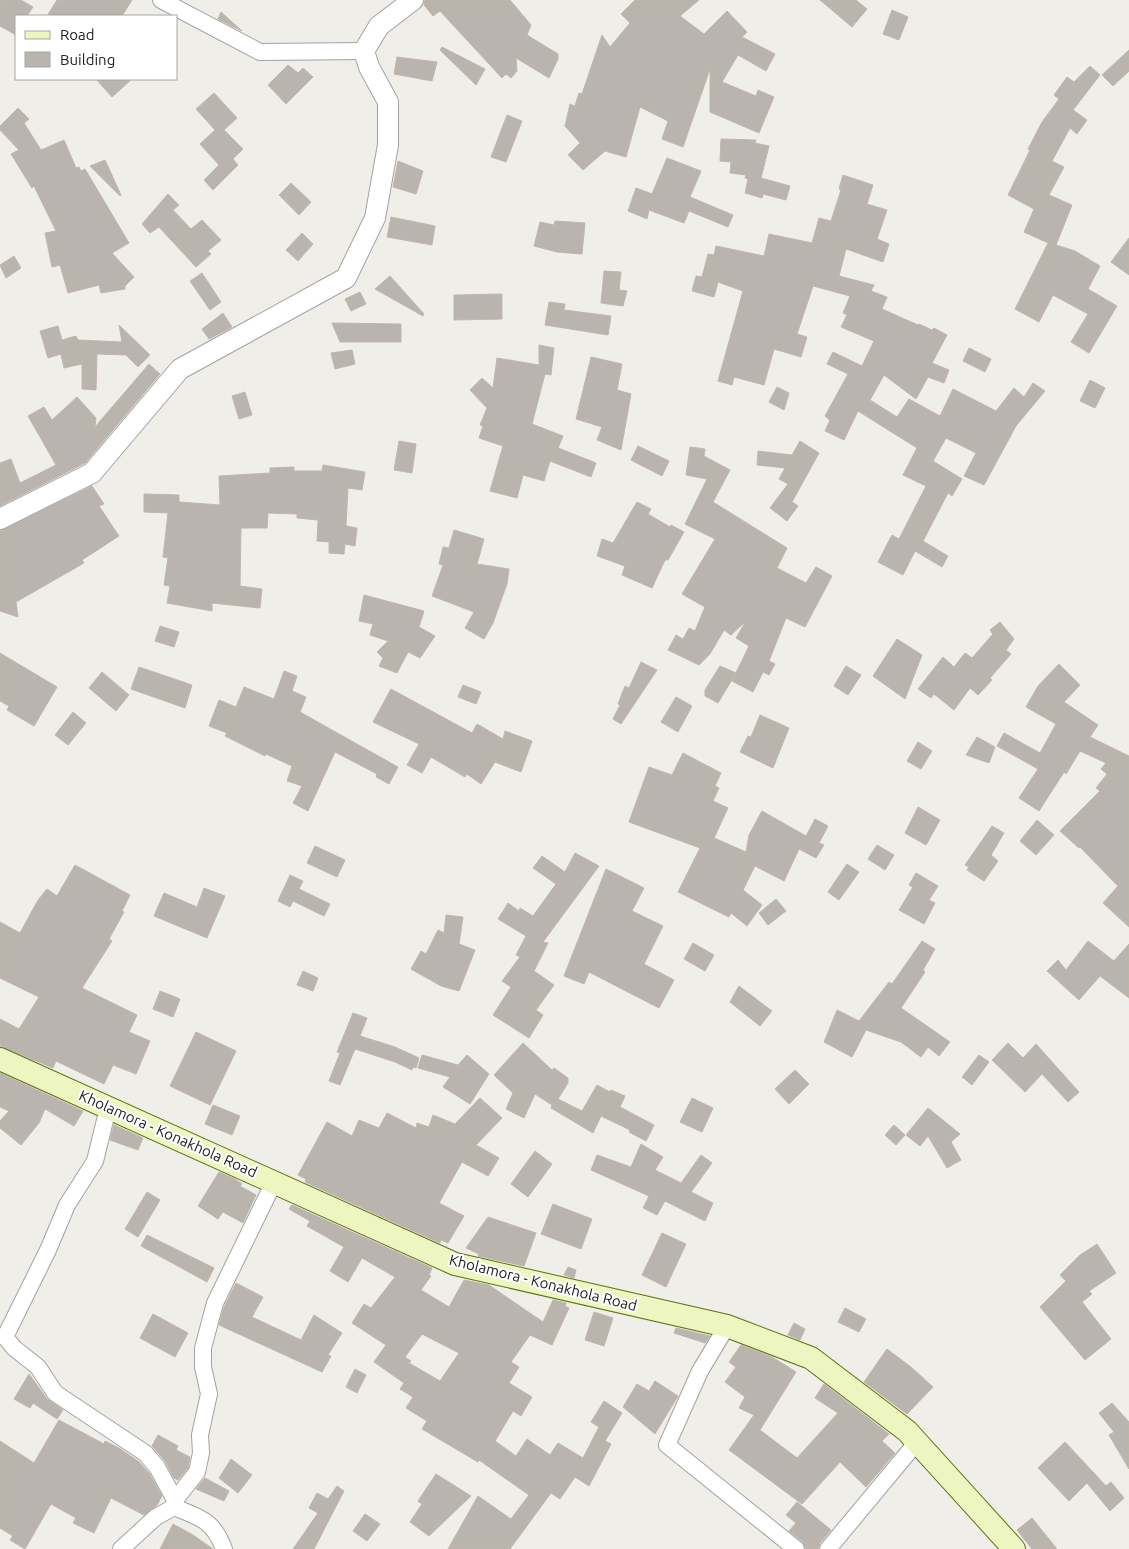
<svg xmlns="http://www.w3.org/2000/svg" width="1129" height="1549" viewBox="0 0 1129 1549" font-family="Ubuntu,sans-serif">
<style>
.building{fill:#b9b4ae;stroke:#c1b7ab;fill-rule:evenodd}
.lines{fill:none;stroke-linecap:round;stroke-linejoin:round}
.minor-casing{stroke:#a2a2a2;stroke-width:18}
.tertiary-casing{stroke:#a2a2a2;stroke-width:22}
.secondary-casing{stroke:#5c710e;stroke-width:24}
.minor{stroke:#fff;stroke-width:16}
.tertiary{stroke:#fff;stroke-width:20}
.secondary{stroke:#edf5c1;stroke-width:22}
.labels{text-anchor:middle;stroke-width:4;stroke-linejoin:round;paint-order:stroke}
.street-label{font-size:15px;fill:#212121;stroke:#fff}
</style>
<rect width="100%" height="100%" fill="#f0eee8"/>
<g class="building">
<polygon points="0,0 21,0 33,7 27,16 16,16 16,35 0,26"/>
<polygon points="57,0 132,0 122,16 47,16"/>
<polygon points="425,0 510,0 531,25 527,35 558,54 558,59 549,78 516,58 517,71 511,78 506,74 502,78 440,11 433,16 424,5"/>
<polygon points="635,0 699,0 680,16 704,34 727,11 747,32 742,37 775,54 766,71 738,55 722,82 756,96 758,90 774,97 759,133 710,112 710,69 683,147 662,139 668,121 640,107 626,157 605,151 583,170 568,155 580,143 565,126 570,104 575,106 579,93 582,94 602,35 610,47 630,23 621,14"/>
<polygon points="820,0 856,0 867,9 852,27"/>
<polygon points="892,10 908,17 899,40 883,34"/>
<polygon points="221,12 242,31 218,19"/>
<polygon points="442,47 485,69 476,85 440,50"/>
<polygon points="1129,50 1129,71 1113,86 1102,75"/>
<polygon points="397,57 437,62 432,81 394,74"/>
<polygon points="288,65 298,73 303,68 313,77 286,104 268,85"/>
<polygon points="1090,66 1100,75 1073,110 1087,120 1077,134 1070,128 1052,161 1064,167 1049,195 1072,205 1056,245 1075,251 1100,266 1088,289 1117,306 1089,353 1071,342 1088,314 1053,295 1039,322 1015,309 1048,243 1024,232 1034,209 1008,195 1030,150 1028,149 1042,122 1059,99 1054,95 1067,77 1074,82"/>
<polygon points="96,79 132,79 112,97"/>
<polygon points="214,93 237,118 224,130 243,149 233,159 238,165 213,190 204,180 219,165 200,144 215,130 196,109"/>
<polygon points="18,108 29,119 24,123 41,150 64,140 76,168 79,167 81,171 85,169 129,243 112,253 134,277 125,286 125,289 101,293 99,285 68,293 60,265 52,267 45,233 56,231 34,186 32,188 11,154 19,150 0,130 0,126"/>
<polygon points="507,115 522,121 506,162 491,157"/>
<polygon points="721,139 756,140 755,143 769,146 761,178 790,186 786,200 763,194 762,198 745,193 748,179 745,178 746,175 730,173 731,162 720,161"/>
<polygon points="667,158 701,171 690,197 733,215 728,227 689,211 684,223 649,210 647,219 628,211 636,188 652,194"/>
<polygon points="105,160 121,195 120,196 90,166"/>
<polygon points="398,161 423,171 416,194 393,187"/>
<polygon points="843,175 873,185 867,204 887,210 877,239 889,244 883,262 846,249 839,276 874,285 871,291 887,297 882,309 918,325 919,324 932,330 934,328 947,335 932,363 949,370 944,383 928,377 916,399 884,375 870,400 897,417 909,399 940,416 953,389 996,411 1014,388 1024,397 1033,383 1045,391 1016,426 984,485 964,476 976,453 946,438 933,461 962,479 952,496 948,493 923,541 948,556 942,567 915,551 903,575 878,562 892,535 899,539 926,486 903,475 917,448 858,411 844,440 825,431 830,420 825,416 848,374 827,364 833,352 862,366 874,341 841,327 847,315 843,313 850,296 813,286 797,334 807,337 801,357 774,349 764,385 734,377 732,385 718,381 743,291 718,282 714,297 692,291 696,276 702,277 708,254 714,255 716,246 764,256 769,234 812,243 819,218 831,221 841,190 839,189"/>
<polygon points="291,183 311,202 299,215 279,195"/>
<polygon points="168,194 179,205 173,210 191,229 202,220 221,240 208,251 211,254 196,267 159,227 150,233 142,224"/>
<polygon points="391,217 435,226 432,245 387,237"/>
<polygon points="555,221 585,223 582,254 557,252 534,246 540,222 554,225"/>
<polygon points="302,233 313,244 298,261 286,250"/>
<polygon points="1129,238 1129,275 1111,262"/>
<polygon points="14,256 21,268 6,278 0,265"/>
<polygon points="604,271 621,272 619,290 627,291 623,306 601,303"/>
<polygon points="202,273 221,302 210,310 190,281"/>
<polygon points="390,276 424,314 423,316 375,289"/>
<polygon points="360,292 366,304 351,311 345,299"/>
<polygon points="502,294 502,319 454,320 454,295"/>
<polygon points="549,302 565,304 564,310 611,316 608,335 545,325"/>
<polygon points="223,313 232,327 209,339 202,329"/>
<polygon points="332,323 401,324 401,342 340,342"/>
<polygon points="119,325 150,355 138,367 126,355 97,354 96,390 82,389 82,364 64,368 61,354 48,358 40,331 58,326 62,340 76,336 78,340 122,342"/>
<polygon points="539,345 554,348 551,375 545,374 532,424 563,436 558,448 596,463 591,477 550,461 544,481 523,475 517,498 490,491 503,446 479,438 483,426 480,425 487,408 470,390 482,378 493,388 497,358 539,365"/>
<polygon points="969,348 991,359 985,372 963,361"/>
<polygon points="352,350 355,364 335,369 331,353"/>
<polygon points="591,357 622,364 617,390 631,394 621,450 597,440 602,427 576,419"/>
<polygon points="149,364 160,374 85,463 0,506 0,463 11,459 20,483 56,465 28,416 44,407 52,420 77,397 96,418 95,427"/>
<polygon points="1090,380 1105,388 1095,408 1080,401"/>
<polygon points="777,387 789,393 784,410 769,402"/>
<polygon points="245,392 252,415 239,419 232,396"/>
<polygon points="399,441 416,444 412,473 394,470"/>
<polygon points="800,441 819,453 792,502 798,506 787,521 770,508 788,484 779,479 785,468 757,465 758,451 792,455"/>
<polygon points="638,446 669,461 662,476 631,460"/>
<polygon points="690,447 705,449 704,456 730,470 713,502 787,548 777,568 806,583 816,567 832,576 805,627 786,618 769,661 775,664 769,675 763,672 753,692 732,681 749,646 736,638 746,621 731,635 724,630 710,654 699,665 668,650 676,635 683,639 689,628 695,631 705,607 682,594 715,539 685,524 707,479 686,475"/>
<polygon points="323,465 365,472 362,490 348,488 346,526 357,528 355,546 345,544 344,554 329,553 329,542 317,541 318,520 297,518 297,514 268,513 267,528 241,528 240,586 262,589 260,608 212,603 212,611 167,603 170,586 164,585 168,558 163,557 168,513 144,512 144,494 179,495 179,502 220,505 219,476 270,473 270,468 294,467 294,471 322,471"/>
<polygon points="92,486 104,504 99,506 119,536 82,560 84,563 16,602 18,617 0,611 0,531"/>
<polygon points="637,502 651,509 648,514 670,527 671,525 684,532 668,560 665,560 652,588 622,575 625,566 597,556 602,539 613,543"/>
<polygon points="454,530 484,539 477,564 509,569 507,584 493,623 484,639 465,628 474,612 432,596 443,565 439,564 443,547 449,548"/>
<polygon points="364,595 424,611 419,627 435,636 420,658 408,652 397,673 379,666 383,658 377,652 388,641 370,635 373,624 359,621"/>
<polygon points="1000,622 1014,639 1006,650 1011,654 990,678 992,680 978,695 970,688 954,710 934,694 931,698 918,689 943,657 954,667 965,653 972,658 993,634 990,630"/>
<polygon points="160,626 179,632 174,647 155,641"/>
<polygon points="897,639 922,655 905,699 873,676"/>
<polygon points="0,653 57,687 34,726 7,710 9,706 0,701"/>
<polygon points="641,662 657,670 621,724 613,719 620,705 618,704 625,686 629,688"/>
<polygon points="1059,664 1080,685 1064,702 1098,725 1090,737 1129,756 1129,927 1103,903 1118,886 1080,847 1079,848 1060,831 1100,791 1096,788 1107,774 1101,769 1106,763 1080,751 1066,774 1064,772 1039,811 1019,798 1038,769 997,746 1004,733 1040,753 1056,724 1026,707 1038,686"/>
<polygon points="720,666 736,673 718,703 705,696 705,690"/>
<polygon points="846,666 861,675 848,695 834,686"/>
<polygon points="139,667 192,685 185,708 131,689"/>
<polygon points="284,671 297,676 292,691 306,697 300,712 398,767 389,784 376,777 377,774 335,752 308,811 293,803 302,786 287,781 292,766 266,754 265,756 225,736 227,733 209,726 219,700 236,707 244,687 274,699"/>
<polygon points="102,672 129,695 116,711 89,688"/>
<polygon points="463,685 481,692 476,704 458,697"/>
<polygon points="391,689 472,733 477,724 503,739 505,731 532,741 521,772 495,762 481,784 467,774 465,777 431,757 422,773 407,765 419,744 373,722"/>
<polygon points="676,697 692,706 678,732 661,722"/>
<polygon points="73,712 86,723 68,745 55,735"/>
<polygon points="760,715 789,728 773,768 740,752 748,736 751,737"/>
<polygon points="977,737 995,747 989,763 966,755"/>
<polygon points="918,742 932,751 921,769 907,761"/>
<polygon points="683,753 721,773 715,786 719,788 713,801 728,808 714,838 746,852 749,835 762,811 806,836 815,819 828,826 819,843 824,845 816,858 799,849 784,881 755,866 743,890 762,905 747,926 731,913 729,917 678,892 700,848 629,822 649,767 672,775"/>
<polygon points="918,807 940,820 926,845 905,833"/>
<polygon points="1037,820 1054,835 1036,855 1020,841"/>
<polygon points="992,826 1004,833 991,855 998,861 984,881 967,870 969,867 965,865"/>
<polygon points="877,845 894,855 885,870 868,859"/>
<polygon points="315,846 345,860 337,877 307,863"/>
<polygon points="575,853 599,866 543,942 548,943 534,971 554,985 536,1010 543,1015 529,1038 493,1015 511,987 502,981 520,957 516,955 526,936 498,919 508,903 519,911 520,908 533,916 556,884 533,868 542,856 565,872"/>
<polygon points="847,864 859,872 839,900 828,892"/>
<polygon points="75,865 130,895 122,911 124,912 109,939 112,941 82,988 137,1015 129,1032 150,1041 136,1074 113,1065 104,1084 56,1061 53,1068 0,1046 0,1019 19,1029 39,997 0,978 0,922 20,933 38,900 47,889 57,896"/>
<polygon points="606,869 644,888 632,911 663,926 644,964 674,980 659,1008 589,972 584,984 564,976"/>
<polygon points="916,873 938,886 929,900 935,903 924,924 899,910 913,887 909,885"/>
<polygon points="290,875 303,881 299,889 330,904 324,916 293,901 290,907 278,901"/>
<polygon points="204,888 225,896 207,938 154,916 164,893 197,907"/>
<polygon points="776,899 786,911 768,925 759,913"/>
<polygon points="446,915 463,917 459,944 475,950 459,991 441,986 411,969 421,951 426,954 438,930 444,933"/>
<polygon points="922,941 935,949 923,970 925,972 901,1008 950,1042 939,1056 928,1047 921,1057 901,1042 866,1030 852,1057 824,1042 837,1010 859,1021 889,982 892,984"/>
<polygon points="1088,941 1114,961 1129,944 1129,998 1100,976 1079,1000 1047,971 1058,960 1066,970"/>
<polygon points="693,943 714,955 705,971 684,959"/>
<polygon points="303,971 318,978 313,991 297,985"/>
<polygon points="739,986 772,1011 760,1026 730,1002"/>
<polygon points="160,991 180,999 173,1017 153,1009"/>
<polygon points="353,1013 367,1018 360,1036 395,1047 419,1058 416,1068 413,1067 412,1070 395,1062 355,1049 340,1085 329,1081 340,1053 337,1052"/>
<polygon points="196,1032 236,1051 210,1105 170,1086"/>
<polygon points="523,1043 552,1070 554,1068 568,1078 568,1083 558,1099 582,1111 597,1085 610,1092 611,1090 625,1096 620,1107 654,1125 646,1141 629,1132 630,1130 601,1116 593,1133 551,1108 552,1105 535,1094 524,1118 506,1109 513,1093 494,1075"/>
<polygon points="1008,1043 1023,1058 1036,1044 1079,1092 1068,1102 1042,1074 1025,1092 992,1060"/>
<polygon points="422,1055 458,1065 467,1055 489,1074 470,1104 443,1087 450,1077 418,1068"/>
<polygon points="979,1055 989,1062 972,1085 962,1077"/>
<polygon points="795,1070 809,1084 789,1104 775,1089"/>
<polygon points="0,1073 83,1111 74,1126 45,1109 39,1123 21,1145 0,1128 0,1121 9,1111 0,1107"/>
<polygon points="480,1098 502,1118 476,1145 499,1158 488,1176 462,1162 439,1203 464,1216 448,1243 441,1240 440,1243 305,1182 306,1179 298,1175 327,1122 352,1136 359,1120 379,1128 387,1113 416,1128 417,1123 429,1127 433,1115 455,1124"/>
<polygon points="692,1098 713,1108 702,1132 680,1122"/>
<polygon points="213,1105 240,1116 232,1135 205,1124"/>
<polygon points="928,1108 960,1134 951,1142 961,1160 947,1168 928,1136 920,1146 906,1135"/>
<polygon points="114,1125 143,1138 138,1150 110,1140"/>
<polygon points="894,1125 905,1135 896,1145 885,1135"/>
<polygon points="641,1144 663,1157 655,1170 681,1183 701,1155 712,1163 691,1192 713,1203 705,1221 665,1201 657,1215 643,1208 649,1196 591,1170 597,1155 631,1167"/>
<polygon points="535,1151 552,1164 528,1197 511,1184"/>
<polygon points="219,1172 235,1179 242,1184 240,1186 256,1195 243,1223 223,1212 218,1219 198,1206"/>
<polygon points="147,1192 160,1200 138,1237 125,1229"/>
<polygon points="553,1204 592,1219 581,1249 541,1234"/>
<path d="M292,1205L432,1268L429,1275L431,1276L421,1290L449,1307L464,1280L489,1285L543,1322L553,1300L566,1303L565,1306L569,1308L552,1345L530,1335L511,1362L519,1367L509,1383L532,1397L521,1416L513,1411L495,1441L516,1456L527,1439L550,1455L558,1443L583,1458L599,1427L591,1422L604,1401L622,1413L605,1441L611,1444L589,1486L575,1477L560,1499L551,1493L510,1549H448L478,1496L511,1519L529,1495L479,1460L478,1462L422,1429L427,1421L406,1408L413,1397L400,1389L404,1383L374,1362L386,1345L352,1323L364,1304L371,1308L395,1277L362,1258L348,1282L330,1271L344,1247L307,1226L310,1221L289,1209ZM422,1334L459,1353L440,1381L409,1363L411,1361L405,1357Z"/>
<polygon points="488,1217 536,1233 524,1266 478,1256 479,1254 466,1248"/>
<polygon points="662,1233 686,1244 666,1287 642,1275"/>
<polygon points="147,1235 214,1268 207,1282 141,1246"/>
<polygon points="1097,1244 1116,1273 1089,1291 1092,1294 1082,1302 1111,1339 1085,1360 1040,1307 1066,1281 1060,1275 1080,1255"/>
<polygon points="568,1267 576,1270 574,1278 564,1275"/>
<polygon points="236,1283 263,1297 252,1317 301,1340 314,1315 342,1333 328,1355 331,1356 322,1372 219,1325 224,1307"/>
<polygon points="845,1308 866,1319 859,1332 838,1322"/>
<polygon points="594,1312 613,1318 604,1346 585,1340"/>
<polygon points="153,1314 188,1333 175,1357 140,1338"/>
<polygon points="794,1323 805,1329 800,1340 788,1335"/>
<polygon points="676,1328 710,1336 705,1343 674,1333"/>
<polygon points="741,1345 772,1357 796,1372 760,1430 797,1458 838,1413 815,1398 824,1384 889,1434 882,1441 895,1453 866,1487 840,1462 802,1504 729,1450 754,1415 739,1408 745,1397 725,1382 736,1367 729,1362"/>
<polygon points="887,1349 911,1367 933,1387 907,1414 864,1382"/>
<polygon points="355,1369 366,1375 357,1393 346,1387"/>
<polygon points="29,1374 47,1399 63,1410 57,1419 33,1403 30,1408 14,1399"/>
<polygon points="655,1381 678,1396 655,1434 623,1407 637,1384 649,1391"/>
<polygon points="1112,1403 1129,1422 1129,1469 1109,1435 1114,1432 1099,1413"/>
<polygon points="59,1420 104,1444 105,1441 119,1448 138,1461 149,1473 162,1496 157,1505 144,1515 111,1498 94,1533 73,1523 76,1518 51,1504 25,1549 10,1540 13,1536 0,1528 0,1441 34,1463"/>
<polygon points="158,1435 178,1446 176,1450 190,1457 188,1468 178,1480 174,1478 165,1461 152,1446"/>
<polygon points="1065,1442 1106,1486 1111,1482 1124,1498 1110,1511 1087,1483 1069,1501 1038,1468"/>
<polygon points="231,1459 252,1475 238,1493 219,1478"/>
<polygon points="436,1474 471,1496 429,1536 410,1522 422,1504 418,1501"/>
<polygon points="205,1478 229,1491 224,1501 196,1489"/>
<polygon points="337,1486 344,1491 314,1549 293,1549 318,1513 309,1508 317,1493 328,1499"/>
<polygon points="797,1502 831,1530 820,1543 818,1549 806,1549 803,1542 789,1531 796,1523 786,1515"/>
<polygon points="365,1514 380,1524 367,1541 353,1531"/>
<polygon points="1032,1518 1057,1549 1032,1549 1017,1530"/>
<polygon points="173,1524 193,1535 213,1549 160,1549"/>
</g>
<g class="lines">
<defs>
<g id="minor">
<polyline points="161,0 260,52 364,51"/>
<polyline points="108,1108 95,1161 67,1205 48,1250 5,1337 14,1348 38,1367 55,1393 145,1453 157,1467 175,1500"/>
<polyline points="727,1326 700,1371 667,1445 796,1549"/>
<polyline points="121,1549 156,1517 174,1507"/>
<path d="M224,1549C213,1520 201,1518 174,1507L175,1500L197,1472L201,1453L200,1435L209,1394L203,1367V1348L215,1303L274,1182"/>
<polyline points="828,1549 917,1442"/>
</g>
<polyline id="tertiary" points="0,519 92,473 180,369 346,278 375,218 388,145 388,102 369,67 364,51 379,26 413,0"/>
<polyline id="secondary" points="0,1059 455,1264 727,1326 811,1358 907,1431 1014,1549"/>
</defs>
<use href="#minor" class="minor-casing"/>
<use href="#tertiary" class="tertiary-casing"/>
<use href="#secondary" class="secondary-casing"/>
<use href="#minor" class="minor"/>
<use href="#tertiary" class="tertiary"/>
<use href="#secondary" class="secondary"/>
</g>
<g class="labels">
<g class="street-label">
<text transform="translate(168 1134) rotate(24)" y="5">Kholamora - Konakhola Road</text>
<text transform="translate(543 1283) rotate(14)" y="5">Kholamora - Konakhola Road</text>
</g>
</g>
<rect x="15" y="15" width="162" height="65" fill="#ffffff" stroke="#a6a6a6"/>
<rect x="25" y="31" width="25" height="8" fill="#edf5c1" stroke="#a6a6a6"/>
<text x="60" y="40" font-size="15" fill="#212121">Road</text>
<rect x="25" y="52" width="25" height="15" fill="#b9b4ae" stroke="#a6a6a6"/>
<text x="60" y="65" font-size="15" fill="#212121">Building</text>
</svg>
